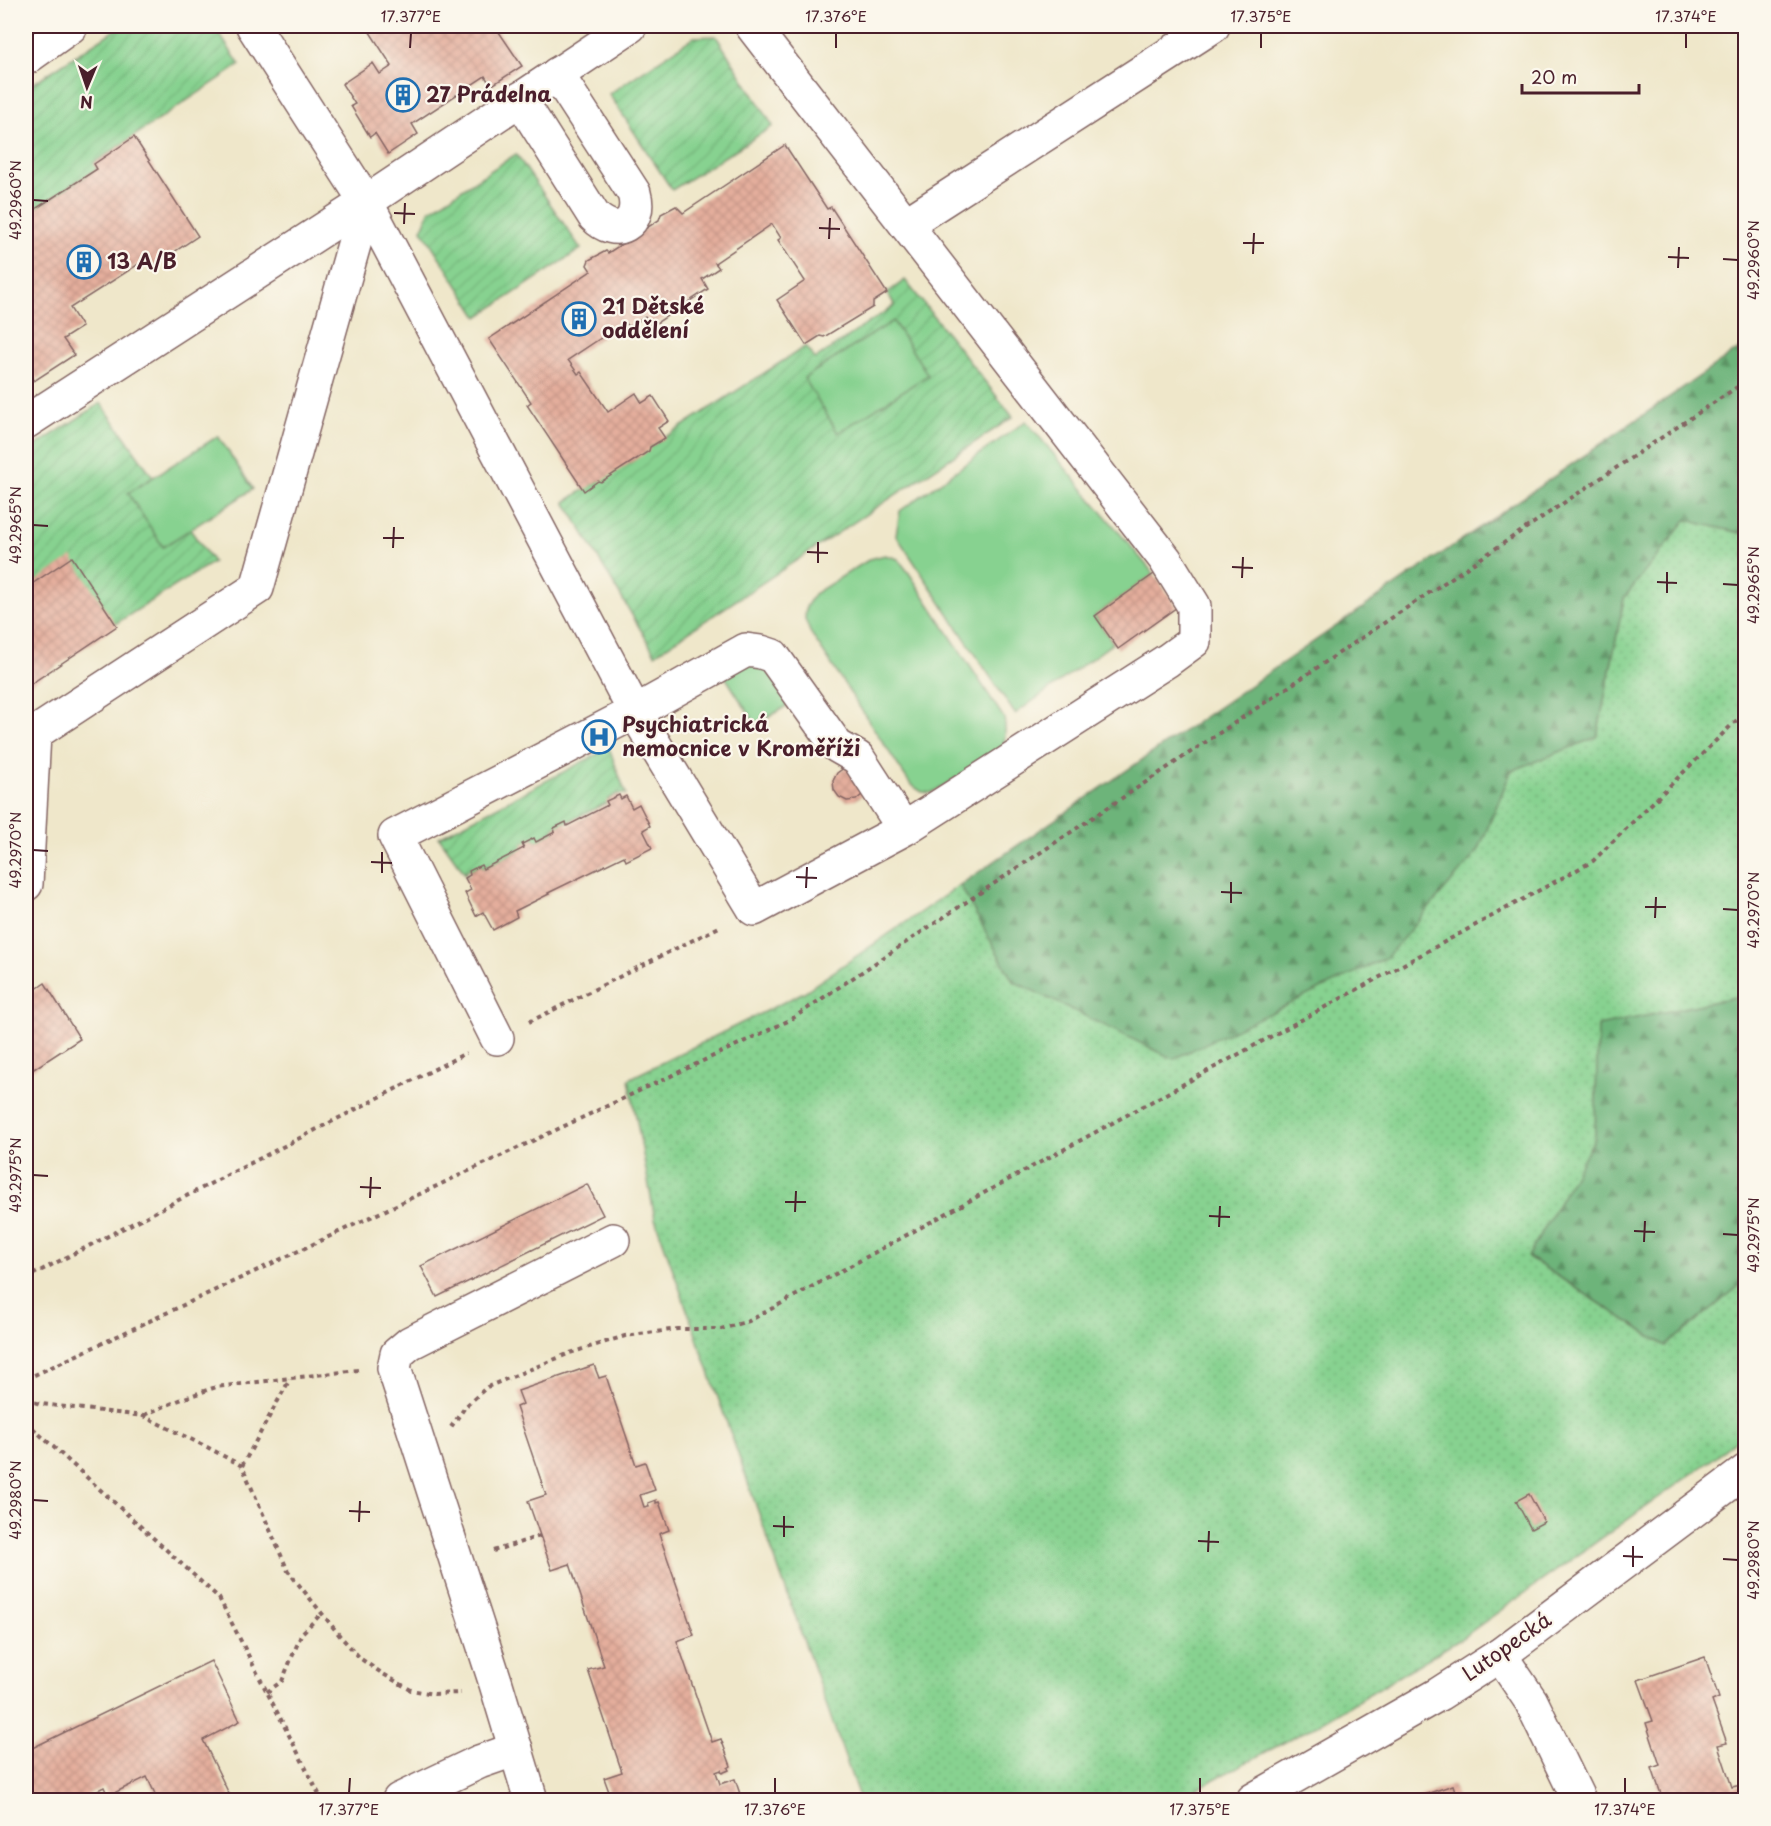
<svg xmlns="http://www.w3.org/2000/svg" width="1771" height="1826" viewBox="0 0 1771 1826" font-family="'Playpen Sans',sans-serif">
<style>
.grass{fill:url(#grass-dots);stroke:#68785e;stroke-width:1.5}
.forest{fill:url(#forest-firs);stroke:#5c6a52;stroke-width:1.5}
.garden{fill:url(#garden-furrows);stroke:#68785e;stroke-width:1.5}
.pitch{fill:#87d290;stroke:#68785e;stroke-width:1.5}
.building{fill:url(#building-cross-hatch)}
.lines{fill:none;stroke-linecap:round;stroke-linejoin:round}
.minor-casing{stroke:#846563;stroke-width:36}
.major-casing{stroke:#846563;stroke-width:36}
.path{stroke:#846563;stroke-width:4;stroke-dasharray:4.5 4.5;stroke-linecap:butt}
.minor{stroke:#fff;stroke-width:33}
.major{stroke:#fff;stroke-width:33}
.ticks{fill:none;stroke:#4a1f2b;stroke-width:2}
.labels{text-anchor:middle;stroke-width:4.5;stroke-linejoin:round;paint-order:stroke}
.poi-label{font-size:21px;font-weight:bold;fill:#4a1f2b;stroke:#fbf7ec;text-anchor:start}
.street-label{font-size:21px;fill:#4a1f2b;stroke:#fbf7ec}
.neatline{fill:none;stroke:#4a1f2b;stroke-width:2}
.ticks-label{font-size:15px;text-anchor:middle;fill:#4a1f2b}
</style>
<defs>
<pattern id="grass-dots" width="8" height="8" patternUnits="userSpaceOnUse" patternTransform="scale(1.5)"><rect width="8" height="8" fill="#87d290"/><path d="M2 2h.1M6 6h.1" fill="none" stroke="#76b47c" stroke-width="1.8" stroke-linecap="round"/></pattern>
<pattern id="forest-firs" width="22" height="20" patternUnits="userSpaceOnUse" patternTransform="scale(1.5)"><rect width="22" height="20" fill="#6db47a"/><path d="M5 1l3.5 6h-7zM16 11l3.5 6h-7z" fill="#5c9264"/></pattern>
<pattern id="garden-furrows" width="10" height="10" patternUnits="userSpaceOnUse" patternTransform="scale(1.5)"><rect width="10" height="10" fill="#87d290"/><path d="M-1 1l2-2M0 10L10 0M9 11l2-2" fill="none" stroke="#76b47c"/></pattern>
<pattern id="building-cross-hatch" width="8" height="8" patternUnits="userSpaceOnUse" patternTransform="scale(1.5)"><rect width="8" height="8" fill="#e4ae9c"/><path d="M0 0l8 8M0 8l8-8" fill="none" stroke="#c59587"/></pattern>
</defs>
<rect width="100%" height="100%" fill="#fbf7ec"/>
<filter id="ink" filterUnits="userSpaceOnUse"><feTurbulence type="fractalNoise" baseFrequency=".0167" numOctaves="2"/><feDisplacementMap in="SourceGraphic" scale="12" xChannelSelector="R" yChannelSelector="G"/><feConvolveMatrix kernelMatrix="1 2 1 2 8 2 1 2 1" color-interpolation-filters="sRGB"/></filter>
<filter id="wash" filterUnits="userSpaceOnUse"><feTurbulence type="fractalNoise" baseFrequency=".008" numOctaves="4" result="noise"/><feDisplacementMap in="SourceGraphic" scale="24" xChannelSelector="R" yChannelSelector="G"/><feGaussianBlur stdDeviation="1.35" result="paint"/><feColorMatrix in="noise" values="0 0 0 0 0 0 0 0 0 0 0 0 0 0 0 0 0 1.4 0 .05"/><feComposite in="paint" operator="in"/></filter>
<g filter="url(#wash)">
<rect width="100%" height="100%" fill="#efe7ca"/>
<polygon class="grass" points="1686,519 1745,534 1745,995 1598,1026 1595,1138 1528,1257 1666,1346 1745,1281 1745,1433 1714,1458 1459,1640 1317,1725 1175,1800 860,1800 655,1219 629,1079 804,992 960,885 1013,981 1478,851 1511,771 1597,737 1624,598"/>
<g class="forest">
<polygon points="1745,345 1745,534 1686,520 1624,598 1597,737 1511,771 1478,851 1386,958 1173,1059 1013,981 960,885"/>
<polygon points="1745,995 1745,1281 1666,1346 1528,1257 1595,1138 1598,1026"/>
</g>
<g class="garden">
<polygon points="121,26 214,26 240,65 94,163 97,169 26,215 26,88"/>
<polygon points="716,36 773,126 672,190 609,94 694,37"/>
<polygon points="516,154 581,249 478,317 422,230 429,211"/>
<polygon points="905,280 1013,417 655,654 565,502 806,346 815,359 895,305 887,293"/>
<polygon points="101,403 213,562 112,626 36,590 26,573 26,452"/>
<polygon points="609,748 626,794 617,794 608,799 609,802 554,828 555,832 536,842 534,838 524,848 483,869 481,865 465,872 468,878 439,837"/>
</g>
<g class="pitch">
<polygon points="893,321 928,375 838,433 804,378"/>
<polygon points="1026,421 1154,574 1095,616 1113,643 1015,714 896,535 900,511"/>
<polygon points="218,436 253,489 163,547 128,493"/>
<path d="M885,555L898,559L909,573L1004,718C1006,731 1006,740 1001,752L931,793L922,792L911,785L810,632L805,619L806,607L814,594L870,559Z"/>
<polygon points="761,652 793,702 756,725 724,675"/>
</g>
<g id="blocks">
<g class="building">
<polygon points="366,26 495,26 522,66 491,86 485,76 412,124 418,134 388,154 375,133 370,137 351,106 355,104 342,84 373,63 380,74 392,66"/>
<polygon points="134,137 198,236 153,266 148,258 70,308 82,327 63,339 74,355 34,381 26,368 26,215 97,169 94,164"/>
<polygon points="785,145 827,209 831,207 887,293 873,302 873,307 824,337 820,336 806,345 777,300 805,281 778,240 781,238 772,224 715,263 719,268 702,279 708,289 652,326 645,317 629,327 625,322 568,360 578,374 581,372 608,412 636,393 642,403 653,396 669,421 658,428 665,438 650,447 649,451 601,482 598,481 584,491 527,405 531,402 489,339 591,271 587,265 589,260 606,251 608,253 659,220 661,214 676,206 683,213"/>
<polygon points="72,557 117,626 26,687 26,588"/>
<polygon points="1154,574 1177,607 1118,649 1095,616"/>
<polygon points="852,767 863,794 856,800 847,801 839,797 834,790 833,781 837,773 844,768"/>
<polygon points="619,795 621,799 626,796 632,808 639,804 650,826 643,830 652,848 626,861 624,856 548,893 549,894 515,911 517,917 493,930 483,912 476,916 465,893 471,890 465,878 470,875 469,871 481,865 483,869 524,848 522,844 534,838 536,842 555,832 554,828 566,822 567,826 608,805 606,801"/>
<polygon points="45,983 80,1039 26,1074 26,996"/>
<polygon points="587,1184 603,1215 437,1297 421,1266"/>
<polygon points="594,1365 599,1378 606,1376 636,1465 645,1462 655,1490 640,1495 644,1507 649,1506 648,1503 656,1500 656,1503 659,1502 669,1530 659,1534 694,1635 677,1641 712,1742 721,1739 731,1766 728,1768 729,1770 722,1773 721,1770 716,1772 720,1784 735,1779 742,1800 612,1800 604,1778 622,1772 588,1670 604,1666 570,1564 552,1570 528,1501 546,1495 516,1407 523,1404 518,1391"/>
<polygon points="1529,1494 1544,1522 1531,1529 1516,1501"/>
<polygon points="1705,1657 1719,1698 1712,1701 1727,1743 1718,1745 1732,1787 1741,1785 1746,1800 1663,1800 1652,1768 1660,1765 1646,1723 1653,1721 1638,1680"/>
<polygon points="211,1661 240,1721 203,1740 232,1800 158,1800 147,1777 108,1796 104,1787 77,1800 26,1800 26,1751"/>
<polygon points="1453,1785 1458,1800 1409,1800"/>
</g>
</g>
</g>
<g filter="url(#ink)">
<use href="#blocks" fill-opacity="0" stroke="#846563" stroke-width="1.5"/>
<g class="lines">
<defs>
<g id="minor">
<polyline points="253,26 366,202 635,712 395,836 497,1038"/>
<polyline points="752,26 1165,559 1194,606 1194,641 1168,660 904,829 754,909 635,712 746,650 761,652 773,656 837,746 858,758 904,829"/>
<polyline points="26,58 71,26"/>
<path d="M520,99L594,216C616,239 643,224 634,193L557,74"/>
<polyline points="906,224 1213,26"/>
<polyline points="26,422 366,202 630,26"/>
<polyline points="26,739 257,588 366,202"/>
<polyline points="26,884 34,734"/>
<polyline points="1500,1655 1531,1701 1579,1800"/>
<polyline points="399,1800 479,1762 516,1749"/>
<polyline points="531,1800 496,1684 394,1368 397,1354 410,1343 613,1240"/>
</g>
<polyline id="major" points="1253,1800 1439,1694 1500,1655 1746,1471"/>
</defs>
<use href="#minor" class="minor-casing"/>
<use href="#major" class="major-casing"/>
<g class="path">
<polyline points="529,1022 721,926"/>
<polyline points="26,1274 28,1277 466,1053"/>
<polyline points="26,1379 790,1020 1746,381"/>
<polyline points="26,1400 41,1404 143,1416 207,1447 242,1466 288,1571 340,1636 361,1659 383,1674 411,1690 434,1694 461,1693"/>
<polyline points="144,1415 182,1399 216,1387 358,1370"/>
<polyline points="26,1422 219,1598 320,1796 319,1800"/>
<polyline points="451,1427 466,1406 487,1387 570,1353 625,1336 678,1329 721,1329 749,1321 1593,861 1746,711"/>
<polyline points="242,1466 290,1379"/>
<polyline points="493,1551 540,1536"/>
<polyline points="267,1692 282,1681 302,1633 321,1614"/>
</g>
<use href="#minor" class="minor"/>
<use href="#major" class="major"/>
</g>
</g>
<path class="ticks" d="M410,48L411,33M836,48V33M1261,48V33M1686,48V33M33,200L48,201M394,213L415,214M404,224L405,203M819,228L840,229M829,239L830,218M1243,243H1264M1253,254L1254,233M1668,257L1689,258M1723,259L1738,260M1678,268L1679,247M33,525L48,526M383,538H404M393,548L394,527M807,552L828,553M818,563V542M1232,567L1253,568M1242,578L1243,557M1657,582L1677,583M1723,584L1738,585M1667,593V572M33,850L48,851M371,862L392,863M382,873V852M796,877L817,878M806,888L807,867M1221,892L1242,893M1231,903V882M1645,907H1666M1723,909L1738,910M1655,918L1656,897M33,1175L48,1176M360,1187L381,1188M370,1198L371,1177M785,1202H806M795,1212L796,1191M1209,1216L1230,1217M1219,1227L1220,1206M1634,1231L1655,1232M1723,1234L1738,1235M1644,1242L1645,1221M33,1500L48,1501M349,1511L370,1512M359,1522L360,1501M773,1526L794,1527M784,1537V1516M1198,1541L1219,1542M1208,1552L1209,1531M1623,1556L1643,1557M1723,1559L1738,1560M1633,1567V1546M349,1793L350,1778M775,1793V1778M1200,1793V1778M1625,1793V1778"/>
<defs>
<symbol id="building-ring" viewBox="-11 -11 22 22"><circle r="9.5" fill="#fbf7ec" stroke="#1f6fb2" stroke-width="1.5"/><path d="M-4-6H4V6H1V3H-1V6H-4ZM-2.5-4.3h1.7v1.8h-1.7ZM.8-4.3h1.7v1.8H.8ZM-2.5-1h1.7V.8h-1.7ZM.8-1h1.7V.8H.8Z" fill="#1f6fb2"/></symbol>
<symbol id="hospital-ring" viewBox="-11 -11 22 22"><circle r="9.5" fill="#fbf7ec" stroke="#1f6fb2" stroke-width="1.5"/><path d="M-5-5h3v3.5h4V-5h3V5h-3V1.5h-4V5h-3Z" fill="#1f6fb2"/></symbol>
</defs>
<g fill-rule="evenodd">
<use href="#building-ring" x="384" y="76" width="38" height="38"/>
<use href="#building-ring" x="65" y="243" width="38" height="38"/>
<use href="#building-ring" x="560" y="300" width="38" height="38"/>
<use href="#hospital-ring" x="580" y="718" width="38" height="38"/>
</g>
<g class="labels">
<g class="poi-label">
<text x="426" y="102">27 Prádelna</text>
<text x="107" y="269">13 A/B</text>
<text x="602" y="314">21 Dětské<tspan x="602" dy="24">oddělení</tspan></text>
<text x="622" y="732">Psychiatrická<tspan x="622" dy="24">nemocnice v Kroměříži</tspan></text>
</g>
<g class="street-label">
<text transform="translate(1507 1647) rotate(-35)" y="7">Lutopecká</text>
</g>
</g>
<rect width="1771" height="1826" fill="none" stroke="#fbf7ec" stroke-width="66"/>
<g transform="translate(87 87) rotate(182)" stroke="#fbf7ec" stroke-width="4.5" paint-order="stroke">
<path d="M0-4.5L10 22L0 15L-10 22Z" fill="#4a1f2b"/>
<text y="-9" font-size="16" font-weight="bold" text-anchor="middle" fill="#4a1f2b">N</text>
</g>
<path d="M1522 84v9h117v-9" fill="none" stroke="#4a1f2b" stroke-width="3"/>
<text x="1531" y="84" font-size="18" fill="#4a1f2b" stroke="#fbf7ec" stroke-width="4.5" paint-order="stroke">20 m</text>
<rect x="33" y="33" width="1705" height="1760" class="neatline"/>
<g class="ticks-label">
<text x="411" y="22">17.377°E</text>
<text x="836" y="22">17.376°E</text>
<text x="1261" y="22">17.375°E</text>
<text x="1686" y="22">17.374°E</text>
<text transform="translate(16 200) rotate(-90)" y="5">49.2960°N</text>
<text transform="translate(1754 260) rotate(-90)" y="5">49.2960°N</text>
<text transform="translate(16 525) rotate(-90)" y="5">49.2965°N</text>
<text transform="translate(1754 585) rotate(-90)" y="5">49.2965°N</text>
<text transform="translate(16 850) rotate(-90)" y="5">49.2970°N</text>
<text transform="translate(1754 910) rotate(-90)" y="5">49.2970°N</text>
<text transform="translate(16 1175) rotate(-90)" y="5">49.2975°N</text>
<text transform="translate(1754 1235) rotate(-90)" y="5">49.2975°N</text>
<text transform="translate(16 1500) rotate(-90)" y="5">49.2980°N</text>
<text transform="translate(1754 1560) rotate(-90)" y="5">49.2980°N</text>
<text x="349" y="1815">17.377°E</text>
<text x="775" y="1815">17.376°E</text>
<text x="1200" y="1815">17.375°E</text>
<text x="1625" y="1815">17.374°E</text>
</g>
</svg>
